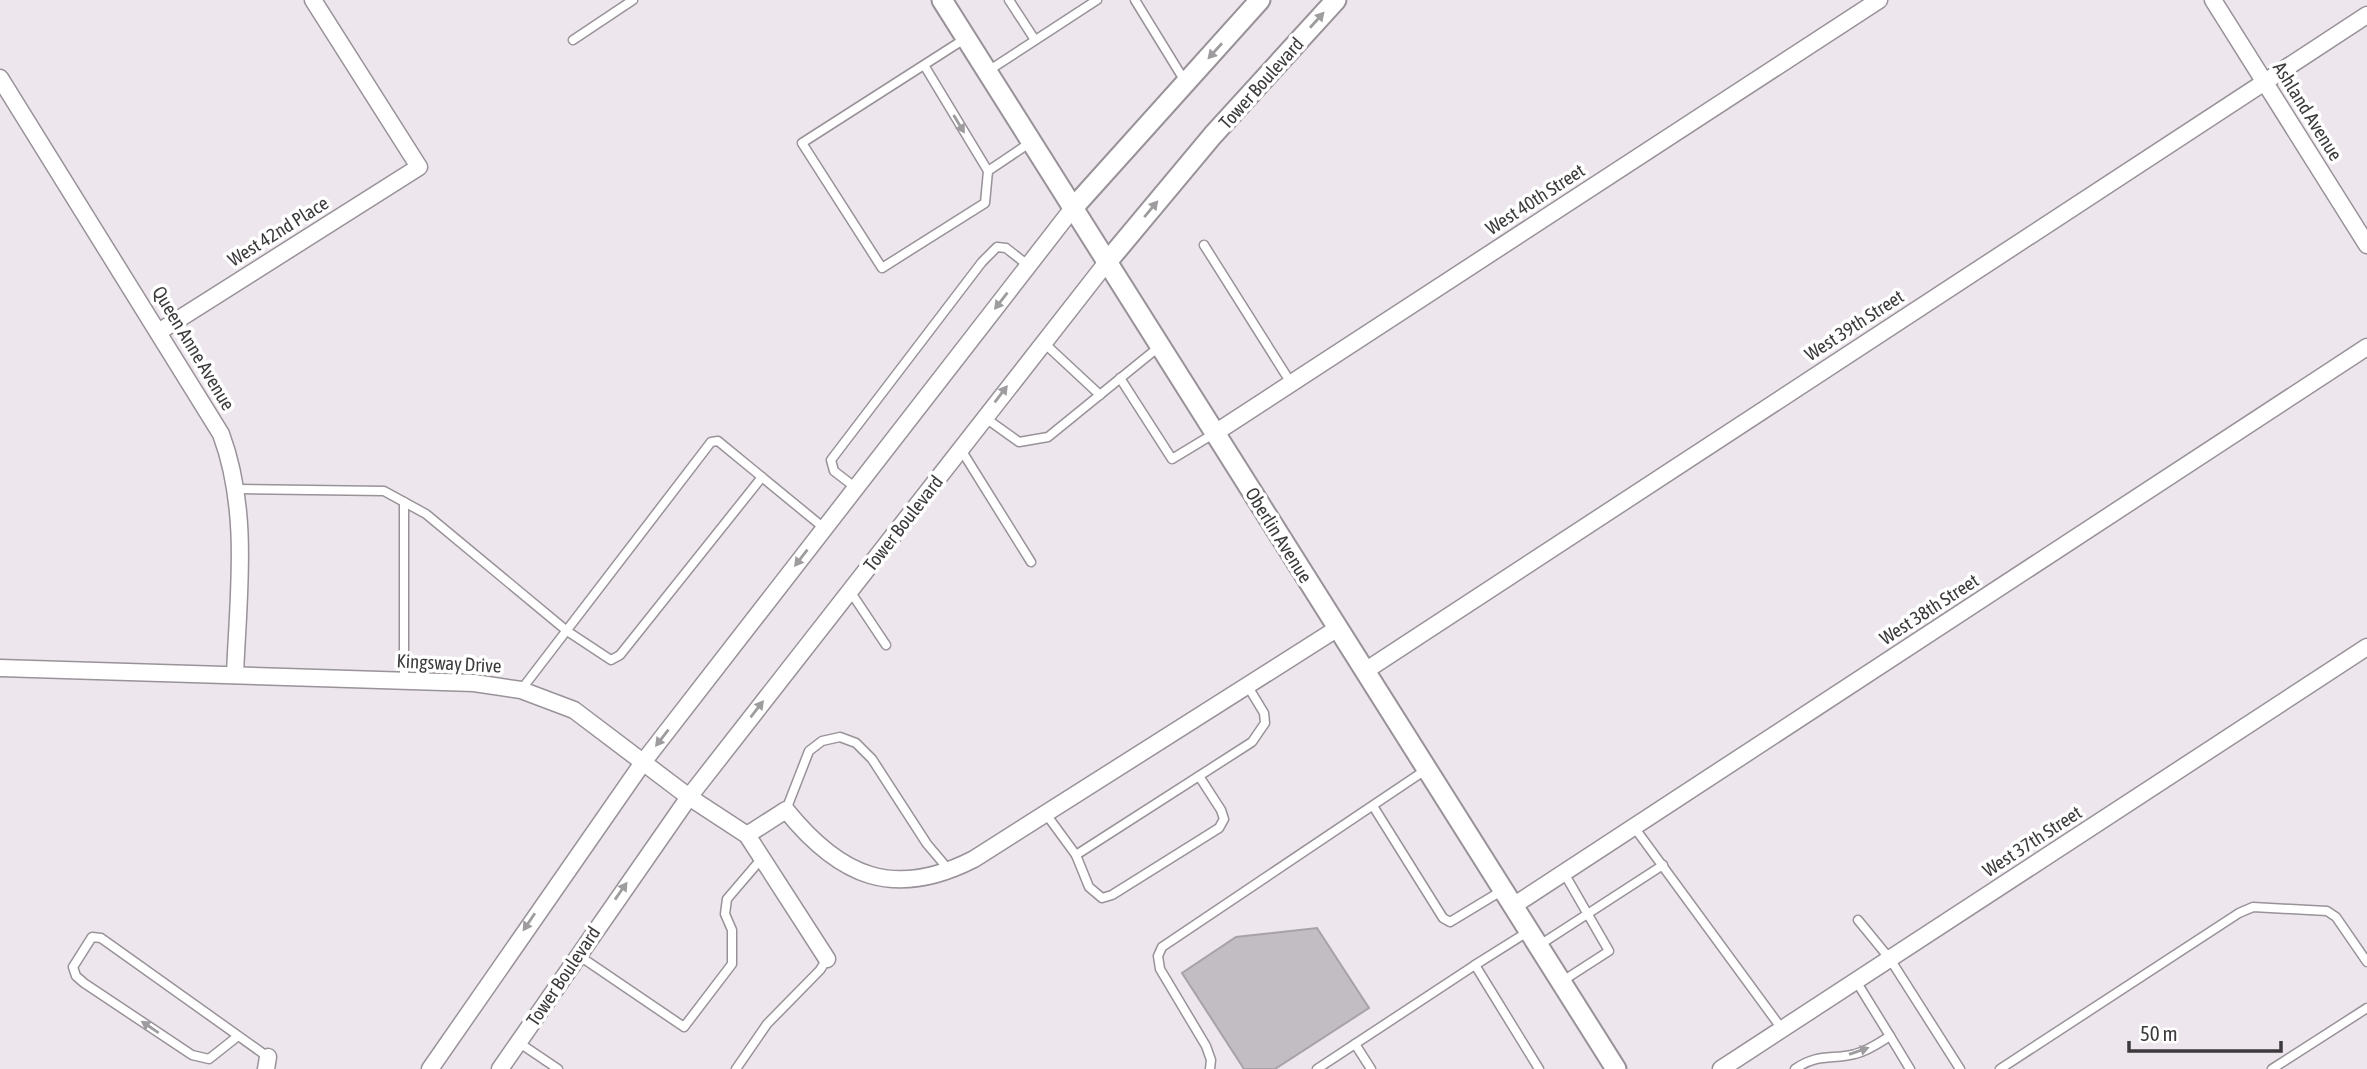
<svg xmlns="http://www.w3.org/2000/svg" width="2367" height="1069" viewBox="0 0 2367 1069" font-family="'Asap Condensed',sans-serif">
<style>
.building{fill:#c2bcc3;stroke:#a7a1a8;stroke-width:2}
.lines{fill:none;stroke-linecap:round;stroke-linejoin:round}
.service-casing{stroke:#999299;stroke-width:11}
.minor-casing{stroke:#999299;stroke-width:19}
.tertiary-casing{stroke:#999299;stroke-width:23}
.service{stroke:#fff;stroke-width:8}
.minor{stroke:#fff;stroke-width:16}
.tertiary{stroke:#fff;stroke-width:19}
.oneway{fill:#9e9c9e}
.labels{text-anchor:middle;stroke-width:7;stroke-linejoin:round;paint-order:stroke}
.street-label{font-size:19px;fill:#3d3a3d;stroke:#fff}
</style>
<rect width="100%" height="100%" fill="#ede6ed"/>
<polygon class="building" points="1317,928 1369,1008 1275,1069 1244,1069 1182,973 1236,937"/>
<g class="lines">
<defs>
<g id="service">
<polyline points="1009,0 1035,40"/>
<polyline points="1135,0 1186,83"/>
<polyline points="573,40 633,0"/>
<polyline points="924,65 988,171 985,203 882,268 802,143 966,38"/>
<polyline points="988,71 1097,0"/>
<polyline points="988,171 1031,142"/>
<polyline points="1204,245 1291,383"/>
<polyline points="1043,342 1100,395"/>
<polyline points="1120,378 1172,459 1215,433"/>
<polyline points="984,417 1019,442 1048,437 1160,346"/>
<polyline points="960,448 1031,562"/>
<polyline points="856,488 834,471 831,460 982,262 997,247 1006,248 1029,266"/>
<polyline points="237,489 384,491 426,514 567,631 611,660 620,655 762,477"/>
<polyline points="850,591 886,645"/>
<polyline points="404,681 404,502"/>
<polyline points="521,690 711,442 718,441 824,528"/>
<polyline points="1373,806 1443,918 1450,922 1503,890"/>
<polyline points="786,810 809,751 822,741 840,737 856,743 872,759 927,844 949,870"/>
<polyline points="1046,814 1076,855 1252,742 1265,723 1264,713 1247,685"/>
<polyline points="1634,827 1782,1029"/>
<polyline points="1076,855 1089,887 1102,898 1112,895 1219,828 1224,819 1221,810 1199,776"/>
<polyline points="1858,920 1890,959 1960,1069"/>
<polyline points="1529,931 1475,965 1539,1069"/>
<polyline points="1538,946 1663,865"/>
<polyline points="578,955 684,1027 732,964 732,930 725,914 727,899 762,858"/>
<polyline points="1561,982 1609,951 1564,873"/>
<polyline points="238,1036 209,1059 192,1055 84,983 76,976 73,967 92,937 101,938 268,1057"/>
<polyline points="1890,1036 1910,1069"/>
<polyline points="518,1042 558,1069"/>
<polyline points="1355,1044 1371,1069"/>
<polyline points="736,1069 767,1024 820,970 827,959"/>
<polyline points="1210,1069 1211,1060 1206,1046 1160,969 1158,956 1162,947 1427,769"/>
<polyline points="1317,1069 1475,965"/>
<path d="M1795,1069C1818,1053 1832,1060 1855,1054C1868,1051 1879,1043 1890,1036L1856,981"/>
<polyline points="2000,1069 2239,913 2253,907 2327,911 2336,917 2367,962"/>
<polyline points="2272,1069 2367,1008"/>
</g>
<g id="minor">
<polyline points="2213,0 2367,245"/>
<path d="M0,78L221,434C250,512 238,595 235,675"/>
<polyline points="160,331 419,167 313,0"/>
<polyline points="1215,433 1879,0"/>
<polyline points="0,668 474,683 521,690 574,710 689,797 747,835 827,959"/>
<polyline points="1365,671 2367,15"/>
<path d="M747,835L786,810C840,877 894,900 974,859L1338,628"/>
<polyline points="1513,906 2367,347"/>
<polyline points="266,1069 268,1057"/>
<polyline points="430,1069 644,761 1073,208"/>
<polyline points="500,1069 689,797 1107,262"/>
<polyline points="1721,1069 2367,647"/>
</g>
<g id="tertiary">
<polyline points="942,0 1616,1069"/>
<polyline points="1073,208 1260,0"/>
<polyline points="1107,262 1213,135 1336,0"/>
</g>
</defs>
<use href="#service" class="service-casing"/>
<use href="#minor" class="minor-casing"/>
<use href="#tertiary" class="tertiary-casing"/>
<use href="#service" class="service"/>
<use href="#minor" class="minor"/>
<use href="#tertiary" class="tertiary"/>
</g>
<defs><path id="oneway-solid" d="M-6-.8H1V-3.2L6.5 0L1 3.2V.8H-6Z" transform="scale(1.75)"/></defs>
<g class="oneway">
<use href="#oneway-solid" transform="translate(1317 20) rotate(-48)"/>
<use href="#oneway-solid" transform="translate(1215 51) rotate(132)"/>
<use href="#oneway-solid" transform="translate(959 124) rotate(59)"/>
<use href="#oneway-solid" transform="translate(1151 209) rotate(-50)"/>
<use href="#oneway-solid" transform="translate(1001 301) rotate(128)"/>
<use href="#oneway-solid" transform="translate(1001 394) rotate(-53)"/>
<use href="#oneway-solid" transform="translate(801 558) rotate(128)"/>
<use href="#oneway-solid" transform="translate(757 709) rotate(-52)"/>
<use href="#oneway-solid" transform="translate(662 738) rotate(128)"/>
<use href="#oneway-solid" transform="translate(621 891) rotate(-55)"/>
<use href="#oneway-solid" transform="translate(529 922) rotate(124)"/>
<use href="#oneway-solid" transform="translate(150 1027) rotate(-146)"/>
<use href="#oneway-solid" transform="translate(1859 1051) rotate(-19)"/>
</g>
<g class="labels">
<g class="street-label">
<text transform="translate(1261 83) rotate(-48)" y="7">Tower Boulevard</text>
<text transform="translate(2308 111) rotate(58)" y="7">Ashland Avenue</text>
<text transform="translate(1535 199) rotate(-33)" y="7">West 40th Street</text>
<text transform="translate(278 231) rotate(-32)" y="7">West 42nd Place</text>
<text transform="translate(1854 325) rotate(-33)" y="7">West 39th Street</text>
<text transform="translate(194 348) rotate(59)" y="7">Queen Anne Avenue</text>
<text transform="translate(903 523) rotate(-52)" y="7">Tower Boulevard</text>
<text transform="translate(1279 535) rotate(58)" y="7">Oberlin Avenue</text>
<text transform="translate(1929 609) rotate(-33)" y="7">West 38th Street</text>
<text transform="translate(449 663) rotate(3)" y="7">Kingsway Drive</text>
<text transform="translate(2032 841) rotate(-33)" y="7">West 37th Street</text>
<text transform="translate(563 976) rotate(-56)" y="7">Tower Boulevard</text>
</g>
</g>
<path d="M2129 1041v10h152v-10" fill="none" stroke="#3d3a3d" stroke-width="3.5"/>
<text x="2140" y="1041" font-size="21" fill="#3d3a3d" stroke="#ffffff" stroke-width="5" paint-order="stroke">50 m</text>
</svg>
